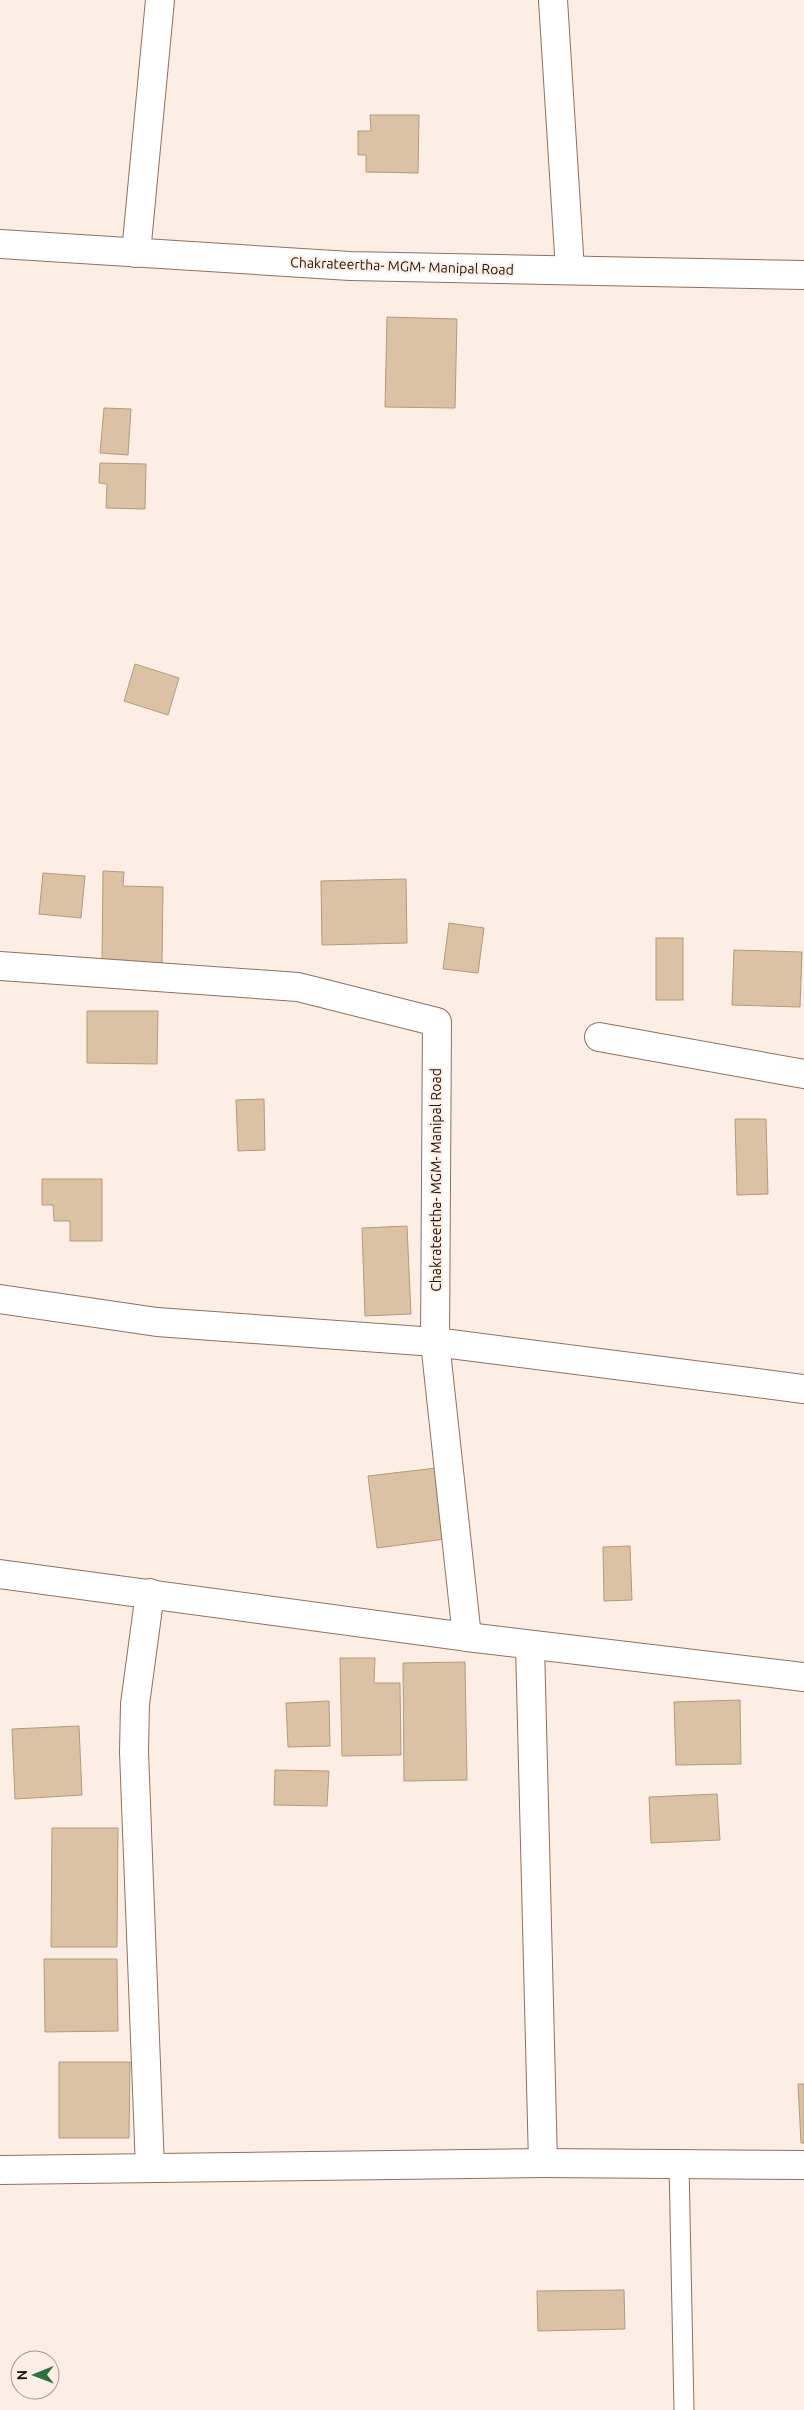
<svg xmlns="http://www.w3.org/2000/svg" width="804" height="2410" viewBox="0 0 804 2410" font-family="Ubuntu,sans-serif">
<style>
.building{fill:#dbc2a4;stroke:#b29a7d}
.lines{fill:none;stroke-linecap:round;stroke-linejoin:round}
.service-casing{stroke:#90705d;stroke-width:21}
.minor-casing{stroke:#90705d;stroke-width:30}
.service{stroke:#fff;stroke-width:19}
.minor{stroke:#fff;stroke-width:28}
.labels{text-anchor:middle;stroke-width:4.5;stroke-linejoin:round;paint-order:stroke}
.street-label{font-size:14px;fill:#1f130b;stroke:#fdeee5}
</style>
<rect width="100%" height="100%" fill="#fdeee5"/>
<g class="building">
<polygon points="370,115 419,115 418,173 366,172 366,155 358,155 358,131 371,131"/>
<polygon points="387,317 457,319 455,408 385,407"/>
<polygon points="104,408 131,409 128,455 100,453"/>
<polygon points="100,463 146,464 145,509 106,508 107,484 99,483"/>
<polygon points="135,664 179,678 168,715 124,701"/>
<polygon points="103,871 124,872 123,886 163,887 162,963 102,962"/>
<polygon points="43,873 85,876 81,918 39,914"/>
<polygon points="406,879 407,943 322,945 321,881"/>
<polygon points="449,923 484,928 478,973 443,969"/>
<rect x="656" y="938" width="27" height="62"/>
<polygon points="734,950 802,952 800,1007 732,1005"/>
<polygon points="87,1011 158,1011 157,1064 87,1063"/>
<polygon points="264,1099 265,1150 238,1151 236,1100"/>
<polygon points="735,1119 766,1119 768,1194 737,1195"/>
<polygon points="42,1179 102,1179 102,1241 70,1241 70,1221 54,1221 53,1205 42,1205"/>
<polygon points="407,1226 411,1314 365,1316 362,1228"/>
<polygon points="436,1468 445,1539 377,1548 368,1476"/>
<polygon points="630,1546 632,1600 604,1601 603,1547"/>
<polygon points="340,1658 375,1658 374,1683 400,1683 401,1755 342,1756"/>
<polygon points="465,1662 467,1780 404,1781 403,1663"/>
<polygon points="740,1700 741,1764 676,1765 674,1702"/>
<polygon points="329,1701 330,1746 288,1747 286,1703"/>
<polygon points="79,1726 82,1795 15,1799 12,1729"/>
<polygon points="275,1770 329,1771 327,1806 274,1805"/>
<polygon points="717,1794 720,1840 651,1843 649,1797"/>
<polygon points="52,1828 118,1828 117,1947 51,1947"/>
<polygon points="44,1959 117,1959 118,2031 45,2032"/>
<polygon points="59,2062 130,2062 129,2138 59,2138"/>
<polygon points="798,2084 804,2084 804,2143 801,2143"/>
<polygon points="624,2290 625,2329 538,2331 537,2291"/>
</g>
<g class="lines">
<defs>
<polyline id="service" points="679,2164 684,2410"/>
<g id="minor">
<polyline points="553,0 570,270"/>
<polyline points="0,244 350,266 804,275"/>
<polyline points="136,253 160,0"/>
<polyline points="0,966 298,987 437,1022 435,1342 157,1322 0,1299"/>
<polyline points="599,1037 804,1074"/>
<polyline points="0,1574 467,1637 435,1342 804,1389"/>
<polyline points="150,1593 135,1704 134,1752 150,2168"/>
<polyline points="467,1637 804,1677"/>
<polyline points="530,1645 543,2163"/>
<polyline points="0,2170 543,2163 804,2165"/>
</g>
</defs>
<use href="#service" class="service-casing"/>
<use href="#minor" class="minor-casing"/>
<use href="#service" class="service"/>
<use href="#minor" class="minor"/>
</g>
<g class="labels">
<g class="street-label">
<text transform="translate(402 266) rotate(2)" y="5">Chakrateertha- MGM- Manipal Road</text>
<text transform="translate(436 1180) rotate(-90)" y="5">Chakrateertha- MGM- Manipal Road</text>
</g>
</g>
<g transform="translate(35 2375) rotate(269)"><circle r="24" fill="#fdeee5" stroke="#a4968e"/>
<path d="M0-4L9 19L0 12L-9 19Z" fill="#2b723f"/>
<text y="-8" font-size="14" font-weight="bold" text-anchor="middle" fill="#1f130b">N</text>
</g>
</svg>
